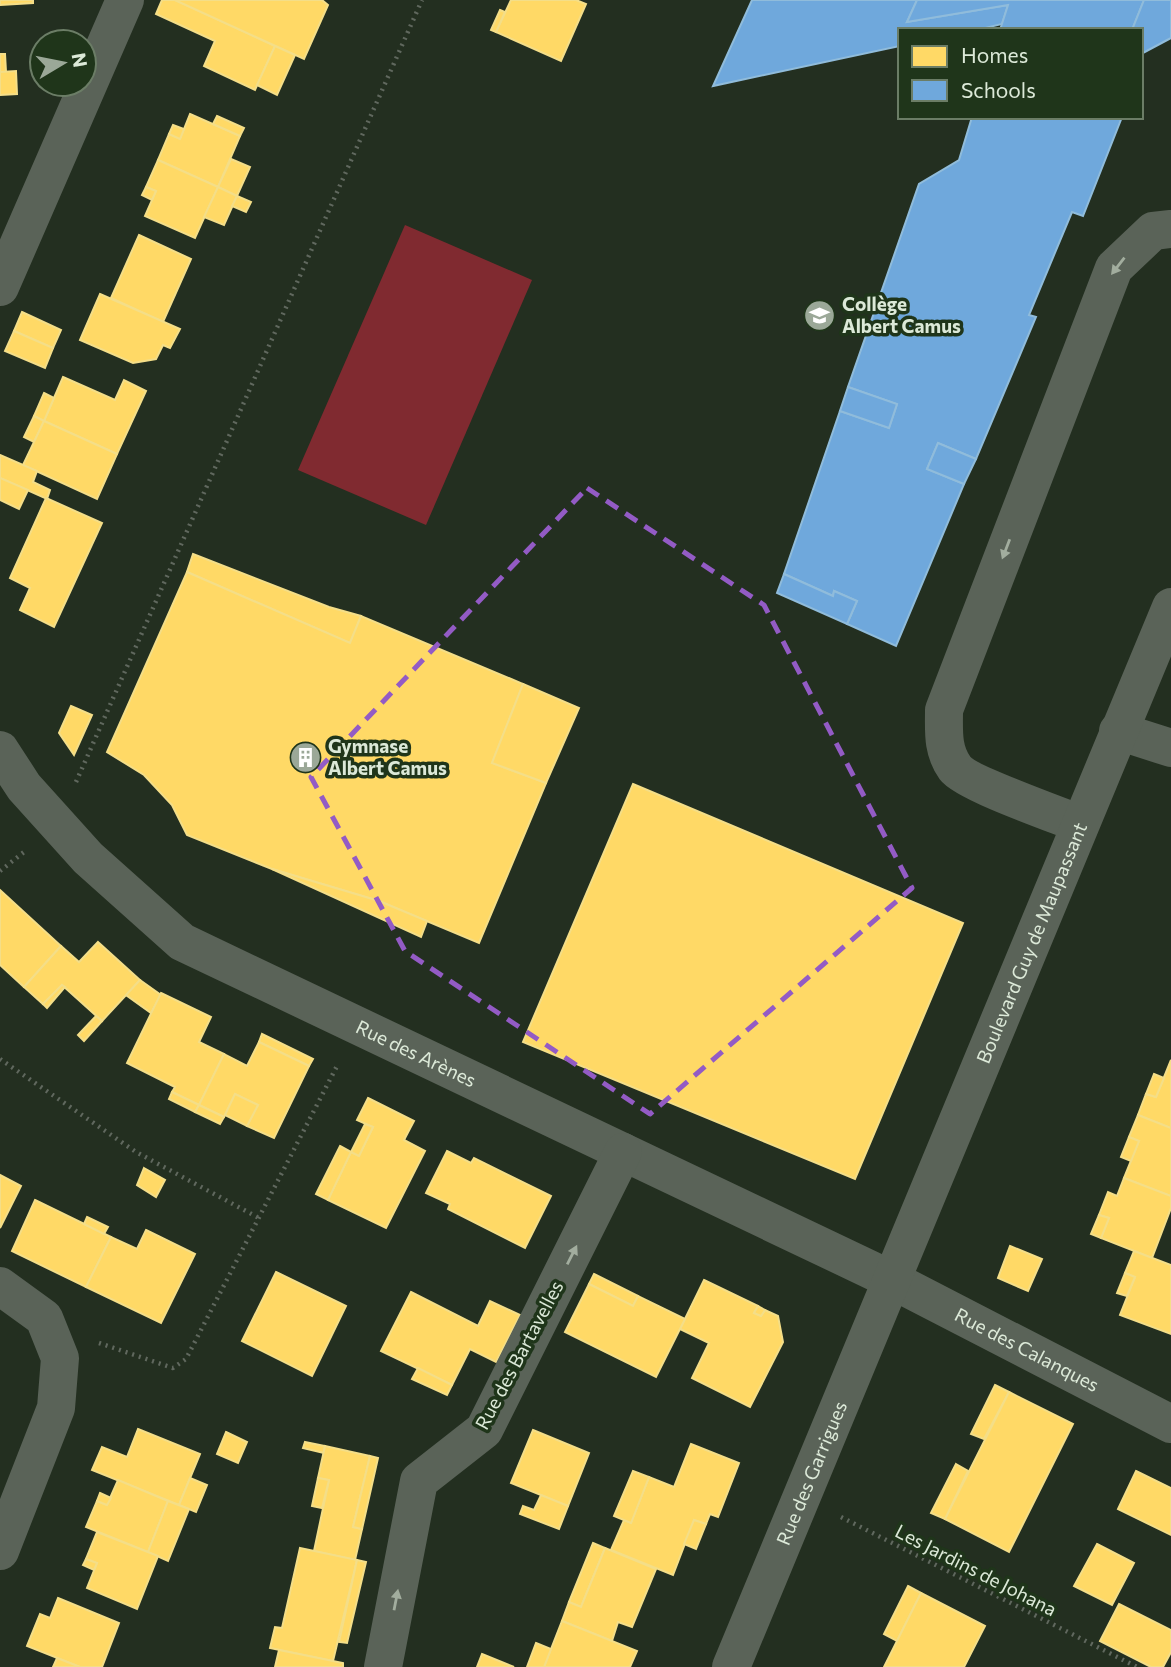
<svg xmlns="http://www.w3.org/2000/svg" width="1171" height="1667" viewBox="0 0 1171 1667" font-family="Commissioner,sans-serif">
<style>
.green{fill:#802a30}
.homes{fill:#ffd966;stroke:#f4de88;stroke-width:2}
.schools{fill:#6fa8dc;stroke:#90bcdb;stroke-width:2}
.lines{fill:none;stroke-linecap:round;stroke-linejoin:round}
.path{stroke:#60685e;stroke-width:4.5;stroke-dasharray:2 5;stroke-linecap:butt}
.minor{stroke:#5a6358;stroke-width:38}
.oneway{fill:#a2ad9e}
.marked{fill:none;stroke:#935bc5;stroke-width:5;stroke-dasharray:14 9;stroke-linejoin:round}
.labels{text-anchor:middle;stroke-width:7;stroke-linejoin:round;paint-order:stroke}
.poi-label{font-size:19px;font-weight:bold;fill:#dce9d8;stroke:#1f351a;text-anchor:start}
.street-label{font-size:19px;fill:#dce9d8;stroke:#1f351a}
</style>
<rect width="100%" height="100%" fill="#232f20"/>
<polygon class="green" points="405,225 532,280 426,525 298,470"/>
<g class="homes">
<polygon points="0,0 33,0 33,3 0,5"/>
<polygon points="162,0 175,0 275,46 255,90 204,66 215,41 156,14"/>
<polygon points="175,0 322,0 328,5 304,59"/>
<polygon points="511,0 576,0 586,4 561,61 496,32"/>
<polygon points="500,10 505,12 496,32 491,30"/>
<polygon points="275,46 295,55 277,95 257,85"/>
<polygon points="0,54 5,54 6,72 0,72"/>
<polygon points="16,71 17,94 0,95 0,72"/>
<polygon points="190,114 240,136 218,187 158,160 169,134 180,139"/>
<polygon points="217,116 244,128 240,136 213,124"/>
<polygon points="173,125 184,129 180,139 169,134"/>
<polygon points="231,159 250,167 237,196 218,187"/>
<polygon points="158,160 218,187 195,238 145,216 156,191 146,187"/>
<polygon points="146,187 156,191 152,200 142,195"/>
<polygon points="218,187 237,196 224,225 204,217"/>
<polygon points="237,196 251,202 246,212 232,206"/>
<polygon points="139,235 191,259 163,322 111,298"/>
<polygon points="100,294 180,329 170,348 163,345 156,359 133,363 80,340"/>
<polygon points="22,312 61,330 53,348 14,331"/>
<polygon points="14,331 53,348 45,368 5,351"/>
<polygon points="63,377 115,400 124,380 146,391 117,454 44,421"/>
<polygon points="44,393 54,398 44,421 34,416"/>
<polygon points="34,416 44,421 34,442 24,437"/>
<polygon points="44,421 117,454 97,499 23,465"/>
<polygon points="0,455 37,471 33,482 50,490 47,499 0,478"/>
<polygon points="0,478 28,490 19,509 0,500"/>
<polygon points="46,498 102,523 54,627 20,610 30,588 10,578"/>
<polygon points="193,554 329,607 361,616 350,643 187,572"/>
<polygon points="187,572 350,643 361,616 523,684 492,763 546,783 479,943 379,901 272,869 187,835 172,805 144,775 107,752"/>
<polygon points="523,684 579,708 546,783 492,763"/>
<polygon points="71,706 92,715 74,755 59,733"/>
<polygon points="633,784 963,923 855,1179 523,1042"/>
<polygon points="272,869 379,901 427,921 421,937"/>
<polygon points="0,890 61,946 24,987 0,965"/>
<polygon points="98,942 140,980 102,1021 62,985 43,1004 24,987 61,946 79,962"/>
<polygon points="140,980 161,995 151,1013 126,995"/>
<polygon points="62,985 65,987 47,1008 43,1004"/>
<polygon points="161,993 211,1017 199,1042 224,1054 199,1105 172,1092 175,1087 127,1063"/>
<polygon points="96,1016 102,1021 84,1041 78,1035"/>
<polygon points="262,1034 313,1059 309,1066 259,1042"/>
<polygon points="259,1042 309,1066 274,1138 247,1126 258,1105 235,1094 224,1117 199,1105 224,1054 247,1066"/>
<polygon points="1171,1060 1171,1128 1138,1115 1146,1094 1156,1097"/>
<polygon points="1154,1074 1164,1078 1156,1097 1146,1094"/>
<polygon points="172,1092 199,1105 195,1112 169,1099"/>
<polygon points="235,1094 258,1105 247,1126 225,1115"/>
<polygon points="368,1098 414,1121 404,1140 425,1151 386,1228 328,1200 351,1152 359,1156 373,1127 357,1120"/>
<polygon points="199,1105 224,1117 220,1124 195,1112"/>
<polygon points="1138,1115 1171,1128 1171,1196 1124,1178 1139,1141 1129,1137"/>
<polygon points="365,1124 373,1127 359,1156 351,1152"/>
<polygon points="1129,1137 1139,1141 1131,1161 1121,1157"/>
<polygon points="340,1146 351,1152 328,1200 316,1194"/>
<polygon points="447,1151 471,1163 474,1158 551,1196 525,1248 448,1209 450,1204 426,1193"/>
<polygon points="144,1168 165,1180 156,1197 137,1185"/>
<polygon points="0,1175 21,1186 0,1228"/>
<polygon points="1124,1178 1171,1196 1171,1208 1152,1258 1101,1238 1109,1218 1099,1215 1108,1192 1117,1196"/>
<polygon points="35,1200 111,1237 86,1287 12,1251"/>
<polygon points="1099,1215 1109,1218 1101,1238 1091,1234"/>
<polygon points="87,1217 108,1227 104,1234 84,1224"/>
<polygon points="146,1230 195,1254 161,1323 86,1287 111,1237 137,1249"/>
<polygon points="1010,1246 1042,1259 1028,1291 998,1278"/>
<polygon points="1134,1251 1171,1265 1171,1334 1120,1315 1135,1277 1125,1273"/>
<polygon points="276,1272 346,1306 312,1376 242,1341"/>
<polygon points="1125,1273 1135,1277 1127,1296 1117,1293"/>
<polygon points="594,1274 638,1296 633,1306 589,1284"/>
<polygon points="704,1280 758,1306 754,1313 761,1316 765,1310 778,1316 783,1342 750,1407 692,1378 709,1343 680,1329"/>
<polygon points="589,1284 633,1306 638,1296 685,1319 656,1377 565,1332"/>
<polygon points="411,1292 478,1326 490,1301 520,1315 496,1362 470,1349 452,1385 381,1351"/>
<polygon points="758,1306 765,1310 761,1316 754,1313"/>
<polygon points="418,1368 452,1385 447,1395 412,1379"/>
<polygon points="995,1385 1009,1392 984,1439 971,1434"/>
<polygon points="1009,1392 1073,1424 1009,1552 945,1519"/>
<polygon points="138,1429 200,1454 179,1505 92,1470 102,1447 127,1457"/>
<polygon points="533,1430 589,1453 568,1506 511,1483"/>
<polygon points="226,1432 247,1442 238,1463 217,1454"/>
<polygon points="305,1442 325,1446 324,1453 303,1448"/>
<polygon points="691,1444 739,1463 718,1517 710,1514 706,1524 694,1520 673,1575 611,1550 624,1520 631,1523 649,1477 674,1487"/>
<polygon points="325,1446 370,1456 353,1527 362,1529 355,1560 314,1551 329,1480 318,1478"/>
<polygon points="370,1456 378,1458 362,1529 353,1527"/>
<polygon points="956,1464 968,1471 945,1519 931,1513"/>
<polygon points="633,1471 649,1477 631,1523 614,1516"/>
<polygon points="1136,1471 1171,1488 1171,1535 1118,1509"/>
<polygon points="190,1478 207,1485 196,1512 179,1505"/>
<polygon points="318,1478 329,1480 322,1508 312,1506"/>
<polygon points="118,1480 168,1501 148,1552 86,1527 97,1501 107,1505"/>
<polygon points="100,1493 111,1498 107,1505 97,1501"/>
<polygon points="541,1495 568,1506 559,1529 520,1514 523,1506 534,1510"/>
<polygon points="168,1501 189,1509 168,1561 148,1552"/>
<polygon points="694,1520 706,1524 696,1549 684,1544"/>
<polygon points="97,1532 158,1556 137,1609 87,1588 97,1563 86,1559"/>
<polygon points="593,1543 605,1548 581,1607 569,1602"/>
<polygon points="1097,1544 1134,1563 1112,1605 1074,1586"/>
<polygon points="300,1548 357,1560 333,1661 270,1648 275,1627 282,1628"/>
<polygon points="605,1548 656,1569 632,1627 618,1622 612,1641 562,1621 569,1602 581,1607"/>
<polygon points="86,1559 97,1563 94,1570 83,1565"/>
<polygon points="357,1560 366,1562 347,1643 339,1642"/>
<polygon points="908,1586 921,1593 897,1641 884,1634"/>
<polygon points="921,1593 985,1626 964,1667 884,1667"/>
<polygon points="58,1598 119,1623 102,1667 80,1667 27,1646 40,1614 50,1618"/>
<polygon points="1119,1604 1171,1630 1171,1652 1163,1667 1151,1667 1100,1641"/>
<polygon points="562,1621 637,1651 630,1667 544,1667"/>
<polygon points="536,1643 551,1649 544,1667 527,1667"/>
<polygon points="279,1650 343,1663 343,1667 275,1667"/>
<polygon points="482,1654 514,1667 477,1667"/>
<polygon points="57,1658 80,1667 53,1667"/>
</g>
<g class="schools">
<polygon points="752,0 917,0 907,22 1008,5 1002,24 977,30 900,30 900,46 713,86"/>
<polygon points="917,0 1144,0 1132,30 1000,30 1008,5 907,22"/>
<polygon points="1144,0 1171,0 1171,38 1141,54 1141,30 1132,30"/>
<polygon points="972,117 1122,117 1083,216 1072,212 1029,315 1036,317 976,459 938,443 927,469 964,484 896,646 847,624 857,601 834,591 833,596 784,574 840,411 889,428 897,404 848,387 919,184 959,160"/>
<polygon points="848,387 897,404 889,428 840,411"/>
<polygon points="938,443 976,459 964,484 927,469"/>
<polygon points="784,574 833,596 834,591 857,601 847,624 777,593"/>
</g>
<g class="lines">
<g class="path">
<polyline points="76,782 422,0"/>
<polyline points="0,871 24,852"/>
<polyline points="0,1059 136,1152 259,1218"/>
<polyline points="99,1343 173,1368 186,1359 338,1064"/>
<polyline points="841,1517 1137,1667"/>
</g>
<g class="minor">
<polyline points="0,287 125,0"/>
<polyline points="1118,731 1171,748"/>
<path id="s1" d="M0,750L24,787L88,858L182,942L892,1280L1171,1424"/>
<path d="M1080,824C1058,815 966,783 955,768C942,750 944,731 944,710L1114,268L1153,231L1171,229"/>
<polyline points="0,1286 44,1318 60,1358 56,1408 0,1551"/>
<polyline points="383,1667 419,1481 484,1430 623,1152"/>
<path id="s2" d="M731,1667L1171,607"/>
</g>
</g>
<defs><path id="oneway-solid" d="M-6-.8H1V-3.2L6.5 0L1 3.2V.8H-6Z" transform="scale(1.75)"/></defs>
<g class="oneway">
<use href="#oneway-solid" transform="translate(1118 266) rotate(128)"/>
<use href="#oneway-solid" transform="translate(1006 549) rotate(111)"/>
<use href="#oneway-solid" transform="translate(572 1255) rotate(-63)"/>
<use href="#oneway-solid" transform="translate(396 1600) rotate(-79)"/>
</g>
<path class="marked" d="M587,488L764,605L912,888L650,1114L405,951L311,777Z"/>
<defs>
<symbol id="school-disc" viewBox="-11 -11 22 22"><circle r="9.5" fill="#9ba898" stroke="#1f351a"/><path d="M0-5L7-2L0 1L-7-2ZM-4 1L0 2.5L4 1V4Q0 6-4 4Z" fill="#fff"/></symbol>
<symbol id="building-disc" viewBox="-11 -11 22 22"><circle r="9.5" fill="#9ba898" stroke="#1f351a"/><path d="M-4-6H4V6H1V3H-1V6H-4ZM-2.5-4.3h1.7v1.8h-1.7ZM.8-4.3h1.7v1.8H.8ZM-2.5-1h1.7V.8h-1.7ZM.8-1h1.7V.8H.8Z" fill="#fff"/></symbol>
</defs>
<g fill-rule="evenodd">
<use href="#school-disc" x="802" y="298" width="35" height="35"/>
<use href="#building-disc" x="288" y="740" width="35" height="35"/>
</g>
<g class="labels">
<g class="poi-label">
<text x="842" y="311">Collège<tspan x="842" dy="22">Albert Camus</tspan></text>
<text x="328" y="753">Gymnase<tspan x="328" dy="22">Albert Camus</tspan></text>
</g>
<g class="street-label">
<text dy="7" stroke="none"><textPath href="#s2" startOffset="784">Boulevard Guy de Maupassant</textPath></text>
<text dy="7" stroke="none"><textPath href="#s1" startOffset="525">Rue des Arènes</textPath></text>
<text dy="7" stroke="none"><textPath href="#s1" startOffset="1204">Rue des Calanques</textPath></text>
<text transform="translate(519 1355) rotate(-62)" y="7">Rue des Bartavelles</text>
<text dy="7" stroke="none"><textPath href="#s2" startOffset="210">Rue des Garrigues</textPath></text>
<text transform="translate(976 1570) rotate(27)" y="7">Les Jardins de Johana</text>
</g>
</g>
<rect x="898" y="28" width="245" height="91" fill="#1f351a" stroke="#6b7d66" stroke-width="2"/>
<rect x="912" y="46" width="35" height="21" fill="#ffd966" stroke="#6b7d66" stroke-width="2"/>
<text x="961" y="63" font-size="21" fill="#dce9d8">Homes</text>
<rect x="912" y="80" width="35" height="21" fill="#6fa8dc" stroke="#6b7d66" stroke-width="2"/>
<text x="961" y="98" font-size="21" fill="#dce9d8">Schools</text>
<g transform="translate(63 63) rotate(80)"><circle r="33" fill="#1f351a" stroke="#6b7d66" stroke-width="2"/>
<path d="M0-5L12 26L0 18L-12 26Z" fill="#9ba898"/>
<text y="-10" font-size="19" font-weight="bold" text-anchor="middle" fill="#dce9d8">N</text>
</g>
</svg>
